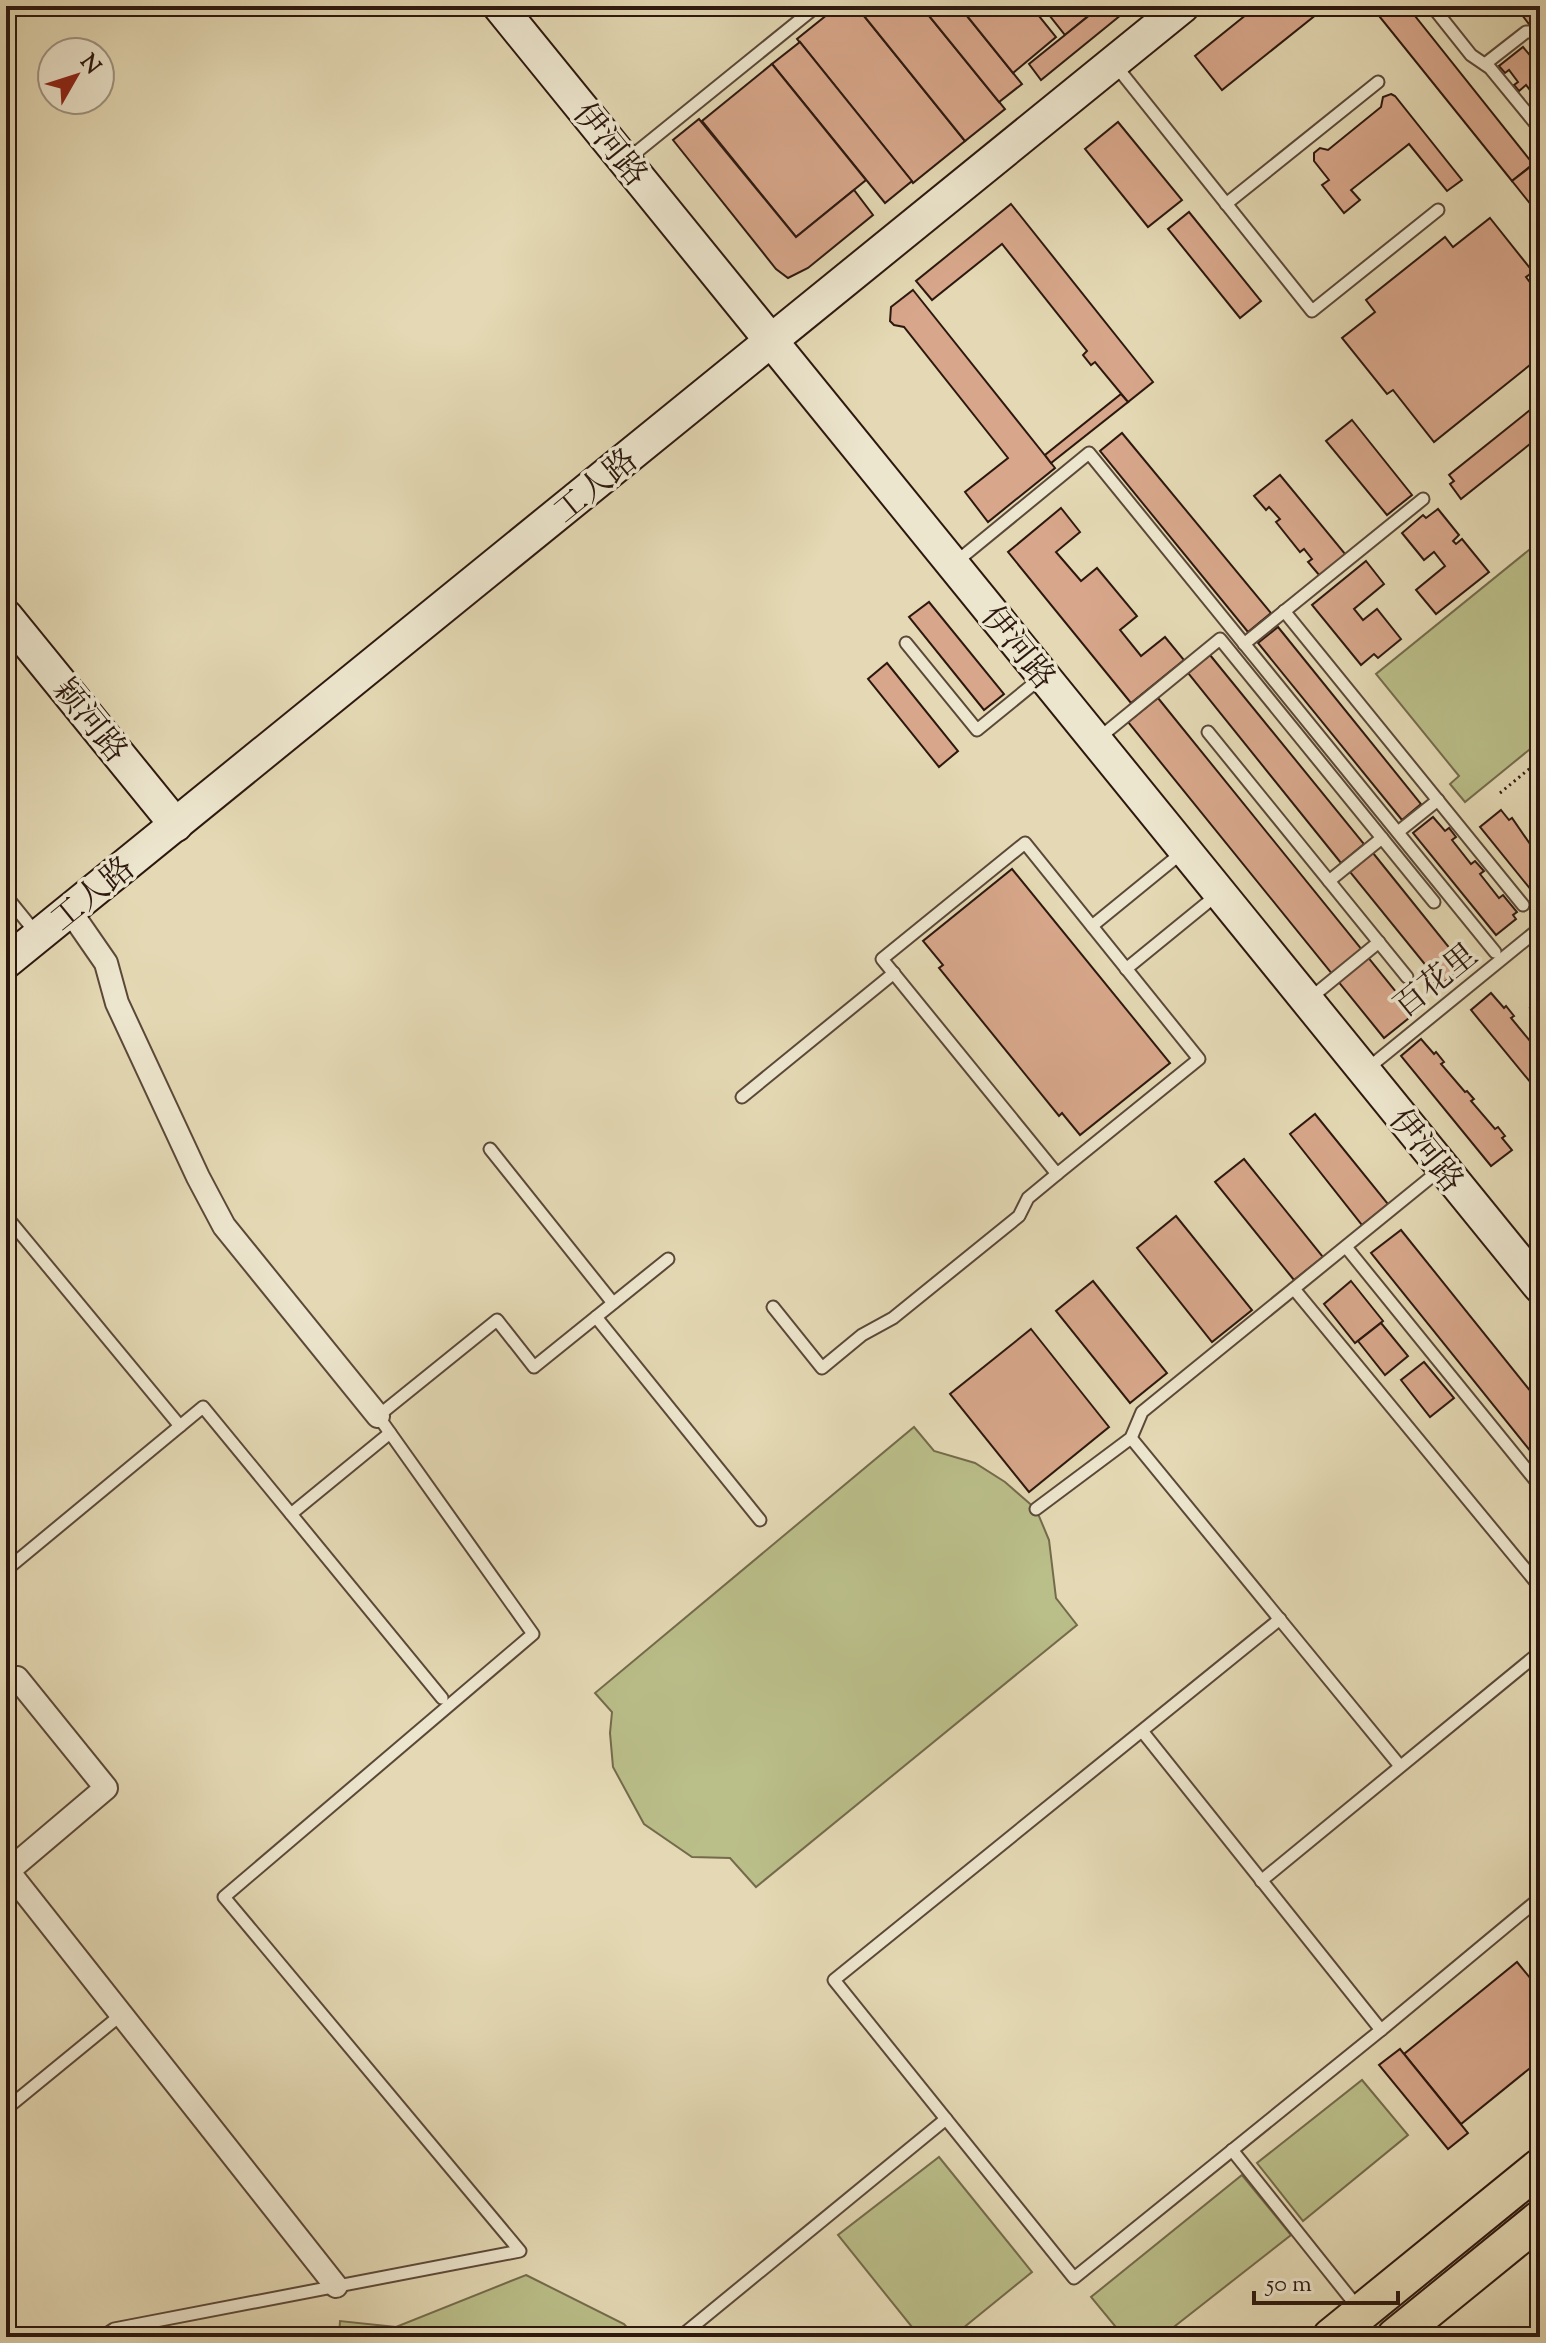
<svg xmlns="http://www.w3.org/2000/svg" width="1546" height="2343" viewBox="0 0 1546 2343" font-family="'Sorts Mill Goudy','Noto Serif SC',serif">
<style>
.green{fill:#babe89;stroke:#746b4c;stroke-width:2}
.building{fill:#d8a78b;stroke:#2d180f;stroke-width:2}
.lines{fill:none;stroke-linecap:round;stroke-linejoin:round}
.lane-casing{stroke:#5b4838;stroke-width:15}
.street-casing{stroke:#5b4838;stroke-width:26}
.secondary-casing{stroke:#2d180f;stroke-width:36}
.primary-casing{stroke:#2d180f;stroke-width:40}
.path{stroke:#2d180f;stroke-width:3;stroke-dasharray:2 4;stroke-linecap:butt}
.lane{stroke:#ede6ce;stroke-width:11}
.street{stroke:#ede6ce;stroke-width:22}
.secondary{stroke:#ede6ce;stroke-width:32}
.primary{stroke:#e4d9b4;stroke-width:36}
.labels{text-anchor:middle;stroke-width:7;stroke-linejoin:round;paint-order:stroke}
.street-label{font-size:32px;fill:#2d180f;stroke:#ede6ce}
</style>
<rect width="100%" height="100%" fill="#e4d9b4"/>
<filter id="stains"><feTurbulence type="fractalNoise" baseFrequency=".0025" numOctaves="4"/><feColorMatrix values="0 0 0 0 .2 0 0 0 0 .09 0 0 0 0 .02 0 0 0 .5 -.17"/></filter>
<radialGradient id="worn" r=".72"><stop offset=".6" stop-color="#630" stop-opacity="0"/><stop offset="1" stop-color="#630" stop-opacity=".3"/></radialGradient>
<g class="green">
<polygon points="1540,541 1540,741 1465,802 1450,784 1459,776 1376,674"/>
<polygon points="914,1427 934,1451 975,1463 1005,1482 1036,1509 1049,1540 1056,1598 1077,1625 756,1887 730,1858 692,1857 644,1824 613,1767 610,1733 612,1712 595,1693"/>
<polygon points="1362,2080 1408,2135 1303,2221 1257,2163"/>
<polygon points="939,2157 1032,2272 952,2337 920,2337 838,2235"/>
<polygon points="1242,2175 1291,2235 1161,2337 1124,2337 1091,2297"/>
<polygon points="526,2275 624,2324 636,2337 339,2337 340,2321 396,2327"/>
</g>
<g class="building">
<polygon points="838,6 856,6 965,141 913,183 797,39"/>
<polygon points="856,6 921,6 1005,109 965,141"/>
<polygon points="921,6 959,6 1022,84 999,102"/>
<polygon points="959,6 1031,6 1056,37 1013,73"/>
<polygon points="1042,6 1098,6 1099,7 1065,35"/>
<polygon points="1132,6 1041,80 1029,64 1101,6"/>
<polygon points="1257,6 1327,6 1222,90 1195,56"/>
<polygon points="1371,6 1407,6 1533,164 1512,181"/>
<polygon points="1463,6 1481,6 1470,14"/>
<polygon points="1515,6 1540,6 1540,21 1532,28"/>
<polygon points="800,42 912,181 885,203 772,64"/>
<polygon points="1523,47 1540,67 1540,103 1526,85 1519,91 1514,85 1518,82 1509,70 1505,73 1499,66"/>
<polygon points="772,64 866,180 796,237 702,121"/>
<polygon points="1391,94 1395,96 1462,180 1447,191 1409,144 1351,190 1360,200 1344,213 1322,185 1329,180 1314,161 1314,153 1320,148 1328,150 1381,107 1383,97"/>
<polygon points="699,119 796,237 854,190 873,215 808,268 788,278 776,269 673,140"/>
<polygon points="1118,122 1182,200 1148,227 1085,149"/>
<polygon points="1539,160 1540,161 1540,216 1512,181"/>
<polygon points="1011,204 1153,382 1128,402 1095,362 1091,365 1083,355 1087,351 1002,244 932,300 916,281"/>
<polygon points="1189,212 1261,301 1240,318 1168,229"/>
<polygon points="1490,218 1533,272 1526,277 1540,296 1540,357 1434,442 1393,390 1387,394 1342,338 1375,312 1366,300 1445,237 1453,247"/>
<polygon points="913,290 1055,468 988,522 965,492 1008,458 904,327 894,325 890,321 891,307"/>
<polygon points="1121,394 1128,402 1051,463 1045,455"/>
<polygon points="1540,402 1540,436 1461,499 1450,484 1454,481 1449,475"/>
<polygon points="1352,420 1412,495 1387,515 1326,441"/>
<polygon points="1122,433 1271,613 1248,632 1100,451"/>
<polygon points="1280,475 1346,555 1320,576 1308,562 1312,559 1304,549 1300,552 1276,522 1280,519 1269,507 1266,510 1254,496"/>
<polygon points="1061,508 1080,532 1056,552 1081,581 1097,568 1137,616 1120,630 1141,656 1165,637 1184,660 1131,703 1008,552"/>
<polygon points="1438,509 1459,535 1453,541 1456,544 1462,539 1489,572 1436,614 1416,590 1445,566 1434,552 1424,560 1402,533 1423,515 1426,518"/>
<polygon points="1366,561 1384,584 1354,609 1363,620 1377,609 1401,639 1378,658 1374,654 1361,665 1312,605"/>
<polygon points="929,602 1004,694 984,710 909,617"/>
<polygon points="1278,627 1421,804 1402,820 1258,643"/>
<polygon points="1210,655 1364,844 1341,863 1188,673"/>
<polygon points="887,663 958,751 939,767 868,679"/>
<polygon points="1158,698 1414,1014 1384,1038 1128,722"/>
<polygon points="1501,810 1509,820 1512,818 1537,854 1540,852 1540,901 1480,827"/>
<polygon points="1433,817 1445,831 1449,828 1456,837 1452,840 1471,864 1475,861 1484,871 1480,874 1499,898 1503,895 1517,912 1513,915 1516,919 1496,935 1413,833"/>
<polygon points="1373,853 1464,966 1437,988 1423,971 1428,968 1350,872"/>
<polygon points="1012,869 1170,1063 1080,1135 1062,1113 1059,1116 939,968 943,965 923,941"/>
<polygon points="1491,993 1504,1008 1506,1006 1514,1016 1511,1018 1535,1047 1537,1045 1540,1048 1540,1094 1471,1010"/>
<polygon points="1540,1000 1540,1021 1530,1008"/>
<polygon points="1421,1039 1434,1054 1436,1052 1444,1062 1441,1064 1465,1092 1467,1091 1474,1099 1471,1101 1495,1129 1498,1127 1505,1136 1502,1138 1512,1150 1491,1166 1401,1056"/>
<polygon points="1315,1114 1388,1204 1362,1225 1290,1134"/>
<polygon points="1244,1159 1323,1257 1294,1280 1215,1182"/>
<polygon points="1176,1216 1252,1310 1212,1342 1137,1248"/>
<polygon points="1401,1230 1540,1403 1540,1463 1371,1253"/>
<polygon points="1093,1281 1167,1373 1130,1403 1056,1311"/>
<polygon points="1351,1281 1383,1321 1355,1343 1324,1304"/>
<polygon points="1381,1323 1408,1356 1385,1375 1358,1341"/>
<polygon points="1031,1329 1109,1427 1029,1492 950,1394"/>
<polygon points="1424,1362 1454,1398 1430,1417 1401,1380"/>
<polygon points="1517,1962 1540,1990 1540,2060 1461,2124 1404,2054"/>
<polygon points="1400,2049 1468,2133 1448,2149 1379,2065"/>
</g>
<g class="lines">
<defs>
<g id="lane">
<polyline points="1432,6 1471,55 1490,68 1540,129"/>
<polyline points="1485,64 1526,32 1540,32"/>
<polyline points="1116,66 1312,311 1438,210"/>
<polyline points="628,159 817,6"/>
<polyline points="1226,204 1378,82"/>
<polyline points="956,562 1089,453 1495,952"/>
<polyline points="1284,611 1523,905"/>
<polyline points="906,643 977,730 1042,677"/>
<polyline points="1244,644 1423,499"/>
<polyline points="1208,732 1407,977"/>
<polyline points="1099,738 1220,639 1434,902"/>
<polyline points="1398,832 1438,800"/>
<polygon points="1025,843 1199,1059 1057,1174 882,959"/>
<polyline points="1329,881 1382,838"/>
<polyline points="6,896 36,933"/>
<polyline points="1092,926 1184,851"/>
<polyline points="1126,969 1218,894"/>
<polyline points="1308,1000 1379,942"/>
<polyline points="1367,1069 1540,928"/>
<polyline points="742,1097 894,973"/>
<polyline points="490,1149 613,1303"/>
<polyline points="6,1216 180,1426"/>
<polyline points="1346,1247 1540,1486"/>
<polyline points="1294,1289 1540,1587"/>
<polyline points="773,1307 822,1368 862,1335 893,1318 1019,1216 1028,1198 1057,1174"/>
<polyline points="596,1317 760,1520"/>
<polyline points="390,1433 291,1514 442,1698"/>
<polyline points="1131,1438 1400,1766"/>
<polyline points="1036,1509 1131,1438 1142,1412 1441,1169"/>
<polyline points="6,1570 203,1407 291,1514"/>
<polyline points="1142,1731 1381,2030 1074,2278 834,1980 1280,1619"/>
<polyline points="1261,1881 1540,1652"/>
<polyline points="1381,2030 1540,1898"/>
<polyline points="6,2109 122,2014"/>
<polyline points="1232,2150 1359,2309"/>
<polyline points="102,2337 114,2329 520,2251 224,1897 533,1634 378,1416 497,1320 534,1367 668,1259"/>
<polyline points="680,2337 946,2119"/>
</g>
<g id="street">
<polyline points="70,911 106,963 117,1003 198,1177 224,1226 378,1416"/>
<polyline points="17,1678 106,1788 8,1871 336,2286"/>
</g>
<g id="secondary">
<polyline points="499,6 1540,1287"/>
<polyline points="6,616 176,825"/>
<polyline points="6,962 1183,6"/>
</g>
<g id="primary">
<polyline points="1331,2337 1540,2167"/>
<polyline points="1395,2337 1540,2219"/>
</g>
</defs>
<use href="#lane" class="lane-casing"/>
<use href="#street" class="street-casing"/>
<use href="#secondary" class="secondary-casing"/>
<use href="#primary" class="primary-casing"/>
<polyline class="path" points="1500,793 1540,760"/>
<use href="#lane" class="lane"/>
<use href="#street" class="street"/>
<use href="#secondary" class="secondary"/>
<use href="#primary" class="primary"/>
</g>
<g class="labels">
<g class="street-label">
<text transform="translate(611 144) rotate(51)" y="11">伊河路</text>
<text transform="translate(595 485) rotate(-39)" y="11">工人路</text>
<text transform="translate(1019 647) rotate(51)" y="11">伊河路</text>
<text transform="translate(91 720) rotate(51)" y="11">颖河路</text>
<text transform="translate(92 893) rotate(-39)" y="11">工人路</text>
<text transform="translate(1435 980) rotate(-39)" y="11">百花里</text>
<text transform="translate(1427 1150) rotate(51)" y="11">伊河路</text>
</g>
</g>
<rect width="1546" height="2343" fill="none" stroke="#e4d9b4" stroke-width="32"/>
<rect x="8" y="8" width="1530" height="2327" fill="none" stroke="#2d180f" stroke-width="4"/>
<rect x="16" y="16" width="1514" height="2311" fill="none" stroke="#2d180f" stroke-width="2"/>
<g transform="translate(76 76) rotate(51)"><circle r="38" fill="#ede6ce" stroke="#a09482" stroke-width="2"/>
<path d="M0-6L14 30L0 20L-14 30Z" fill="#8f2418"/>
<text y="-12" font-size="22" font-weight="bold" text-anchor="middle" fill="#2d180f">N</text>
</g>
<path d="M1254 2291v12h144v-12" fill="none" stroke="#2d180f" stroke-width="4"/>
<text x="1266" y="2291" font-size="24" fill="#2d180f" stroke="#ede6ce" stroke-width="6" paint-order="stroke">50 m</text>
<rect width="100%" height="100%" filter="url(#stains)"/>
<rect width="100%" height="100%" fill="url(#worn)"/>
</svg>
